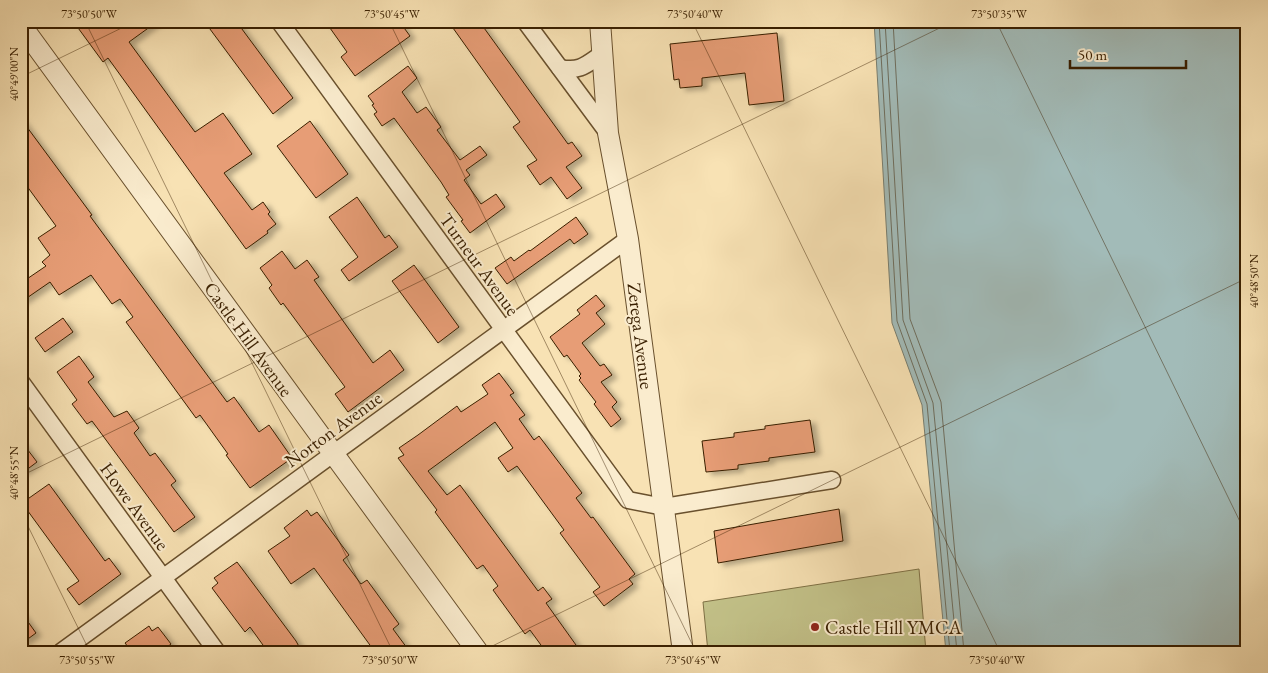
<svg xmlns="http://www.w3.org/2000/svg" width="1268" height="673" viewBox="0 0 1268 673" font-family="'EB Garamond',serif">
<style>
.green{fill:#c3c289;stroke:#7e7044}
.water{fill:#a2bbb8;stroke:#787d6e}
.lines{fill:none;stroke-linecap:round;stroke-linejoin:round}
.shore{stroke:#6e6d5c;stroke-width:1}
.building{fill:#e79d76;stroke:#391f00;filter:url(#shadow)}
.minor-casing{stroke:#69502d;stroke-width:19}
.tertiary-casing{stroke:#69502d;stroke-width:22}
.minor{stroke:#faecce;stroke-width:16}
.tertiary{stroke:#faecce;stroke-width:20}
.ticks{fill:none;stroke:#391f00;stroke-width:1;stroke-opacity:0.45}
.poi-dot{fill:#8f2418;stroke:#faecce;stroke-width:2}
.labels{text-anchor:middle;stroke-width:4;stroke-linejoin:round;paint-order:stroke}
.street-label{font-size:19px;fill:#391f00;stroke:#faecce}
.poi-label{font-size:19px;fill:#391f00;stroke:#faecce;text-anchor:start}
.neatline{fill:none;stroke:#391f00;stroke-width:2}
.ticks-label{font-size:12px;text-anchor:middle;fill:#391f00}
</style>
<defs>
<filter id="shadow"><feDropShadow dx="5.5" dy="3" stdDeviation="2.5" flood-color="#0004"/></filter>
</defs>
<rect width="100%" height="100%" fill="#f8e2b4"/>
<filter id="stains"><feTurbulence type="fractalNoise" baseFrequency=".004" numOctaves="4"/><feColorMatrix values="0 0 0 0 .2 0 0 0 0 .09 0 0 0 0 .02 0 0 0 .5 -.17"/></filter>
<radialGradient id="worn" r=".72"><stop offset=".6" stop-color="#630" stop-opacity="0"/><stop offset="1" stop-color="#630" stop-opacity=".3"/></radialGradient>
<polygon class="green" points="919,569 926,652 708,652 703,602"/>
<polygon class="water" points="874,21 1247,21 1247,652 946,652 922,405 892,323"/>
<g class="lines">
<g class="shore">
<polyline points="879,21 897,321 927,404 950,652"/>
<polyline points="885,21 903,320 933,403 957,652"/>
<polyline points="893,21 910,319 941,402 964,652"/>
</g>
</g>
<g class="building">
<polygon points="73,21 158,21 129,42 195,132 223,113 252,154 224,173 252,210 263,202 270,212 268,214 276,224 267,231 268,233 246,249 108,58 103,62"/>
<polygon points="204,21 236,21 293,98 273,114"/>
<polygon points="325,21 399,21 410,36 355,76 341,57 347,52"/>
<polygon points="448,21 479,21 568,144 572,142 582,156 566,167 582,188 567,199 551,177 540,185 527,166 537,160 513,127 520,122"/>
<polygon points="777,33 784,101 749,105 745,73 702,78 702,86 680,88 679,79 674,80 670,44"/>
<polygon points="408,66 417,78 402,92 417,113 426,107 441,127 437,130 460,160 480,146 487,155 466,170 470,175 464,180 481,204 496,194 505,207 470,233 461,221 463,220 446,197 449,195 441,182 394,118 382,126 374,114 377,112 372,105 374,104 368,96"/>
<polygon points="21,119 92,215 90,216 227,402 234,397 259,432 269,425 292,458 250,488 226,455 228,454 200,415 196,418 126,322 133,317 120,299 112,304 91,275 59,295 50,282 21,302 21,283 46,266 42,262 50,255 38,238 56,226 21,178"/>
<polygon points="310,121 348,174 316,198 277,146"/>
<polygon points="357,197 385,238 389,235 398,247 349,281 341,270 358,257 329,217"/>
<polygon points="576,217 588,234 574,244 570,239 507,284 495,268 511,257 514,261 529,250 530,251"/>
<polygon points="282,251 295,269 307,260 319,277 314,280 373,363 390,350 404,370 348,412 335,394 345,387 283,303 281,305 269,288 272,285 260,268"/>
<polygon points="414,265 459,327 438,343 392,281"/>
<polygon points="596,295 605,306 596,313 605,324 582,343 600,366 604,364 612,375 601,382 617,402 612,407 621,419 611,427 594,404 596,402 579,380 581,378 579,376 581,374 567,355 564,357 550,337 580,314 577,310"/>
<polygon points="63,318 73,332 45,352 35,338"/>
<polygon points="79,356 94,377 88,382 114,417 127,411 139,428 134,433 150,456 155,453 176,481 171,485 195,517 174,532 92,421 87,424 72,404 77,400 57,372"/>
<polygon points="499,373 514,393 510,395 525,415 519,419 534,440 539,436 582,493 576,498 591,518 593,517 635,574 629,579 633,584 604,606 593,592 600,587 560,533 564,530 517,466 508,472 498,458 513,448 495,422 428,471 447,495 460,485 538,591 543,587 552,599 546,603 581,652 546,652 530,630 525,634 493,590 498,586 483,565 477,569 435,512 437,510 398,458 404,455 399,448 418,435 457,406 461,412 488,394 482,385"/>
<polygon points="810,420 815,452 769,458 769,461 738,465 738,469 706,472 702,441 734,437 734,433 765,429 765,426"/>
<polygon points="21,441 37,462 21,474"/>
<polygon points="49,484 105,561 109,558 121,574 79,605 67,589 79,581 22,503"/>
<polygon points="839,509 843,541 718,563 714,531"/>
<polygon points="307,510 311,516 317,512 343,547 349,555 343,560 361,584 367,580 399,624 393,629 410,652 375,652 314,568 291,584 268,551 290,536 284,528"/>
<polygon points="237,562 296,641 302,652 268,652 250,627 245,632 212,588 218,583 214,578"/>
<polygon points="21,612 36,633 21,644"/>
<polygon points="149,626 152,631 158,627 171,644 161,652 132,652 125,643"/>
</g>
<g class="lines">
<defs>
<g id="minor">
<polyline points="279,21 628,500 664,507 832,480"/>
<polyline points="525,21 608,133"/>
<path d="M560,68C580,72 586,65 602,54"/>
<polyline points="21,382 217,652"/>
<polyline points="61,652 628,239"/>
</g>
<g id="tertiary">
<polyline points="600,21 608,133 628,239 683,652"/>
<polyline points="21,25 478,652"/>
</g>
</defs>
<use href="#minor" class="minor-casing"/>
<use href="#tertiary" class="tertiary-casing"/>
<use href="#minor" class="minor"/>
<use href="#tertiary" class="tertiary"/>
</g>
<path class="ticks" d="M85,21L393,652M389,21L696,652M692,21L1000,652M996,21L1247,536M21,77L136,21M21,476L954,21M21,512L90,652M480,652L1247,278"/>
<circle class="poi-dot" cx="815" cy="627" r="5"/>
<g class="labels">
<g class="street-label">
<text transform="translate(480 264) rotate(54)" y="7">Turneur Avenue</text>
<text transform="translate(641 336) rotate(83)" y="7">Zerega Avenue</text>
<text transform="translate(249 339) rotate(54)" y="7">Castle Hill Avenue</text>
<text transform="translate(333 429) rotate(-36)" y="7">Norton Avenue</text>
<text transform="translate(135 506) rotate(54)" y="7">Howe Avenue</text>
</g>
<g class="poi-label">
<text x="825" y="634">Castle Hill YMCA</text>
</g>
</g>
<rect width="1268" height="673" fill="none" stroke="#f8e2b4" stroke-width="55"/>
<path d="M1070 60v8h116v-8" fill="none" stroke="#391f00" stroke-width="2.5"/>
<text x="1078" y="60" font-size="15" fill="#391f00" stroke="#faecce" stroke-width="4" paint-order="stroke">50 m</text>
<rect x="28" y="28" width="1212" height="618" class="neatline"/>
<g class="ticks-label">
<text x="89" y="18">73°50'50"W</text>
<text x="392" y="18">73°50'45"W</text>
<text x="695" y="18">73°50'40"W</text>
<text x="999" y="18">73°50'35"W</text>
<text transform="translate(14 74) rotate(-90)" y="4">40°49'00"N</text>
<text transform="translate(1254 281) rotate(-90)" y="4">40°48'50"N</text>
<text transform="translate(14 473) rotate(-90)" y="4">40°48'55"N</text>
<text x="87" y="664">73°50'55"W</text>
<text x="390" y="664">73°50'50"W</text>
<text x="693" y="664">73°50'45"W</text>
<text x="997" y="664">73°50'40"W</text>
</g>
<rect width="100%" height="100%" filter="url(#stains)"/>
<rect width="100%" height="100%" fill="url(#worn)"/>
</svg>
